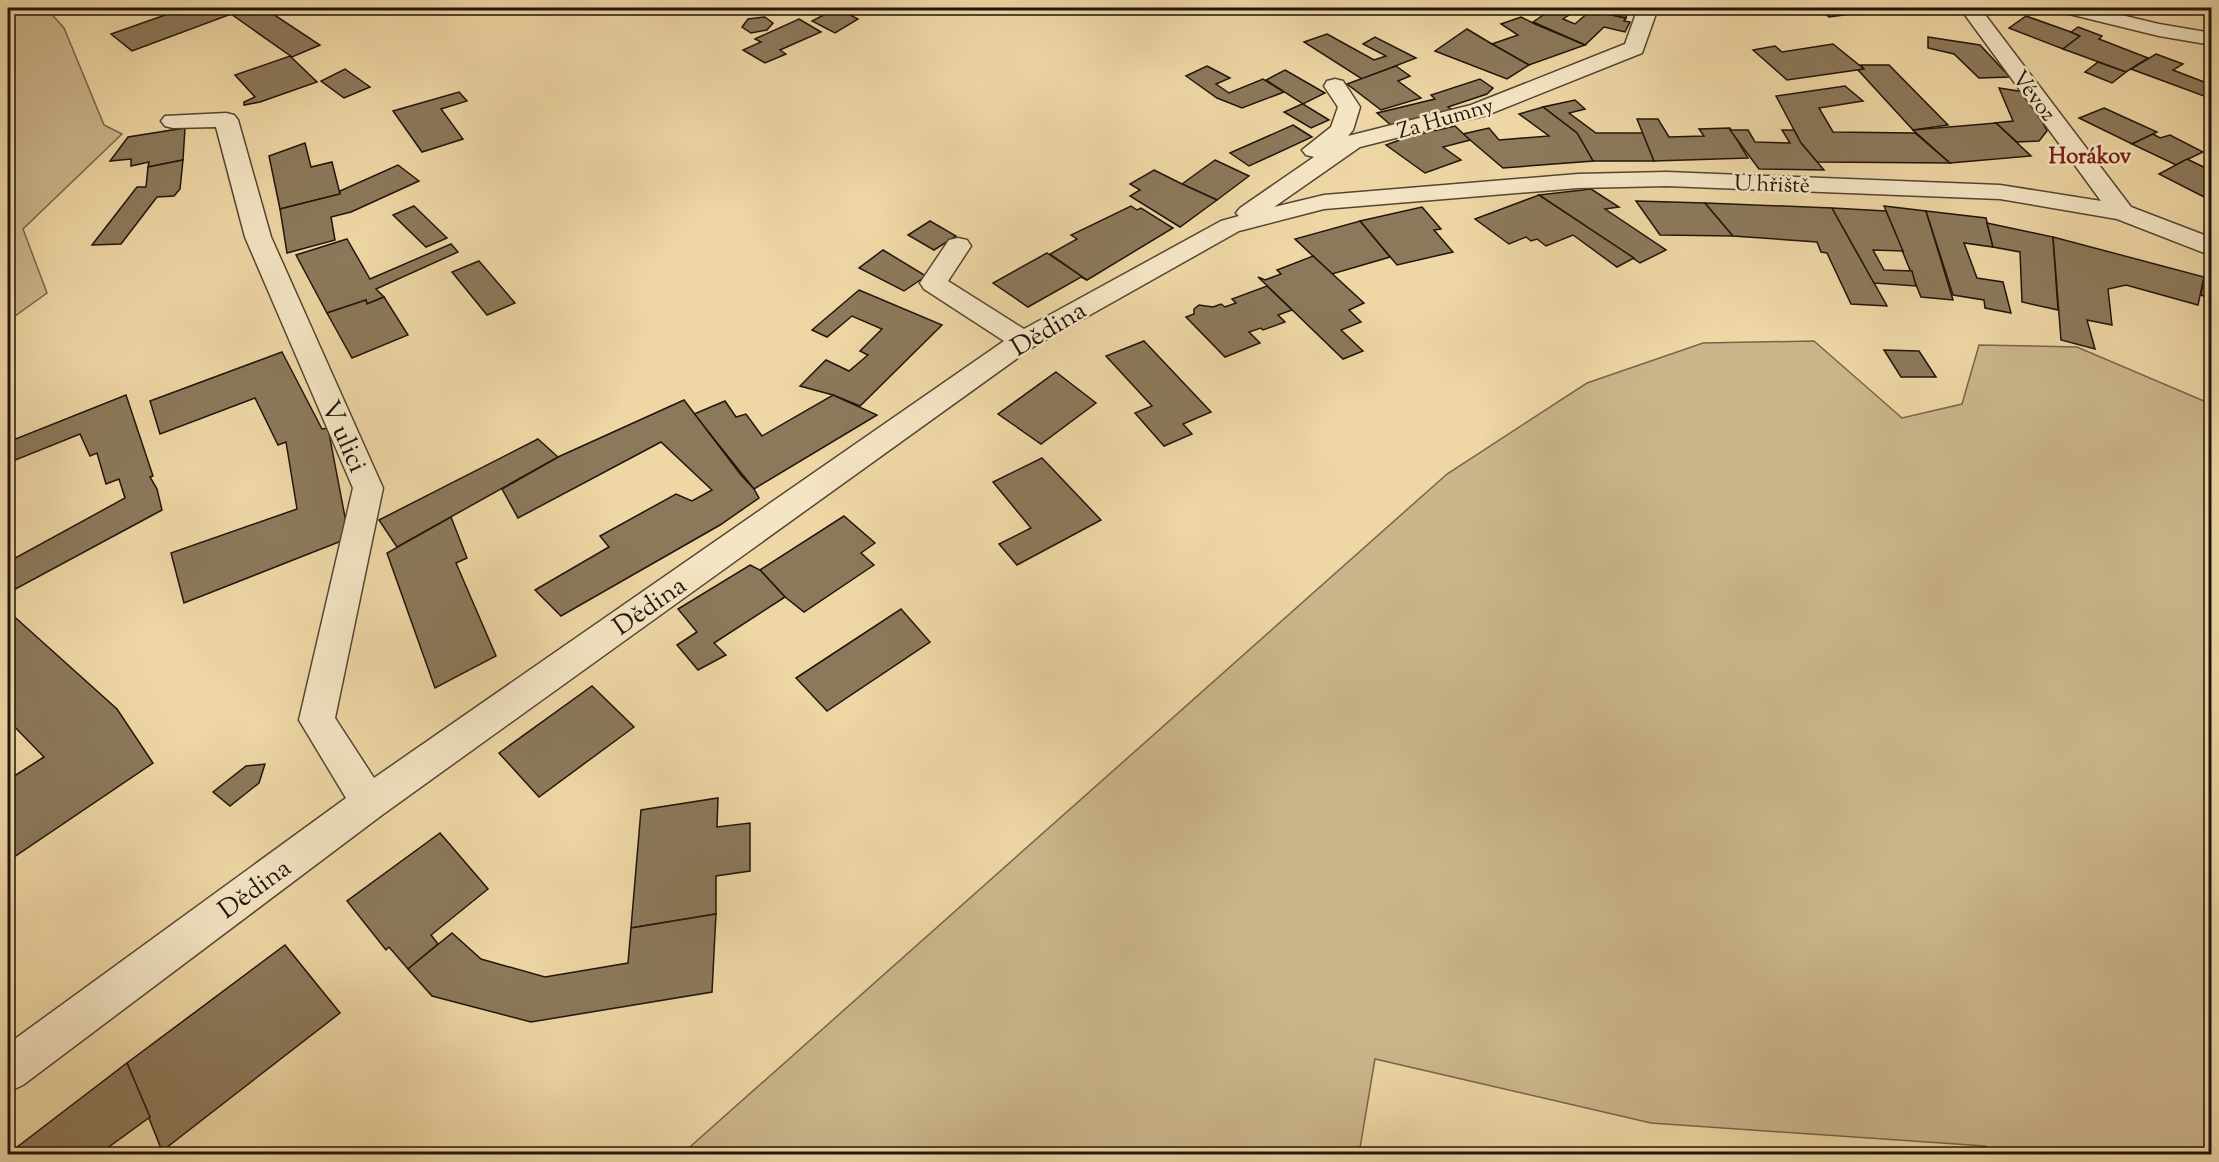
<svg xmlns="http://www.w3.org/2000/svg" width="2219" height="1162" viewBox="0 0 2219 1162" font-family="'Sorts Mill Goudy',serif">
<style>
.green{fill:#cbb68b;stroke:#76654b;stroke-width:1.5}
.building{fill:#8c795b;stroke:#21140b;stroke-width:1.5}
.lines{fill:none;stroke-linecap:round;stroke-linejoin:round}
.minor-casing{stroke:#544532;stroke-width:3}
.minor{fill:#f4e5c4;fill-rule:evenodd}
.labels{text-anchor:middle;stroke-width:5;stroke-linejoin:round;paint-order:stroke}
.far-street-label{font-size:22px;fill:#21140b;stroke:#f4e5c4}
.far-neighbourhood-label{font-size:22px;font-weight:bold;fill:#7a1f14;stroke:#f4e5c4}
.street-label{font-size:26px;fill:#21140b;stroke:#f4e5c4}
</style>
<rect width="100%" height="100%" fill="#eed7a5"/>
<filter id="stains"><feTurbulence type="fractalNoise" baseFrequency=".00333" numOctaves="4"/><feColorMatrix values="0 0 0 0 .2 0 0 0 0 .09 0 0 0 0 .02 0 0 0 .5 -.17"/></filter>
<radialGradient id="worn" r=".72"><stop offset=".6" stop-color="#630" stop-opacity="0"/><stop offset="1" stop-color="#630" stop-opacity=".3"/></radialGradient>
<g class="green">
<polygon points="8,8 46,8 64,28 104,125 122,134 23,229 47,293 8,321"/>
<polygon points="1814,341 1902,418 1962,404 1979,345 2077,347 2211,404 2211,1154 1999,1154 1985,1146 1651,1123 1375,1059 1359,1154 682,1154 1447,474 1587,383 1703,343"/>
</g>
<g class="building">
<polygon points="185,8 264,8 320,45 292,57 231,14 132,51 111,34"/>
<polygon points="837,8 858,19 835,33 812,21"/>
<polygon points="1540,8 1578,9 1563,19 1575,24 1591,10 1626,18 1624,21 1630,22 1625,32 1604,27 1585,45 1533,22 1549,11"/>
<polygon points="1588,8 1628,8 1626,18 1588,10"/>
<polygon points="1818,8 1896,8 1829,17"/>
<polygon points="2026,16 2071,32 2080,36 2063,49 2009,28"/>
<polygon points="765,17 773,23 767,30 751,33 742,27 748,19"/>
<polygon points="1521,17 1535,24 1585,45 1529,65 1492,44 1518,35 1501,24"/>
<polygon points="799,19 821,32 780,50 786,54 765,63 743,50 761,42 755,39 757,38"/>
<polygon points="2078,27 2102,36 2099,39 2148,58 2126,72 2063,49 2080,36 2071,32"/>
<polygon points="1467,29 1492,44 1529,65 1507,79 1435,51"/>
<polygon points="1327,34 1374,60 1386,56 1363,44 1375,37 1416,58 1362,79 1304,42"/>
<polygon points="1928,37 1980,45 2010,77 1979,78 1954,54 1928,48"/>
<polygon points="1833,44 1864,69 1787,80 1753,50 1775,46 1782,52"/>
<polygon points="2156,54 2183,64 2173,70 2212,85 2212,99 2131,69"/>
<polygon points="290,56 317,82 260,102 244,105 244,102 255,97 235,75"/>
<polygon points="2098,62 2126,72 2112,83 2085,72"/>
<polygon points="1861,65 1889,65 1948,125 1913,130 1858,70 1864,69"/>
<polygon points="1207,66 1230,78 1216,84 1229,93 1263,79 1284,92 1242,108 1217,98 1186,76"/>
<polygon points="1396,66 1410,76 1398,81 1421,98 1381,110 1347,84"/>
<polygon points="345,69 370,87 344,98 321,81"/>
<polygon points="1285,70 1325,93 1303,104 1266,80"/>
<polygon points="1480,79 1493,88 1487,94 1448,107 1454,111 1393,127 1377,113 1435,99 1431,95"/>
<polygon points="1845,86 1863,101 1819,108 1833,132 1915,133 1950,163 1817,162 1801,143 1776,96"/>
<polygon points="1999,88 2025,92 2030,97 2047,131 2039,141 2017,142 1996,123 1994,123 2013,121"/>
<polygon points="459,92 467,101 441,109 463,139 422,152 393,111"/>
<polygon points="1575,100 1585,109 1569,113 1596,133 1643,133 1654,161 1593,161 1577,133 1543,107"/>
<polygon points="1302,104 1303,104 1329,120 1311,128 1284,112"/>
<polygon points="1543,107 1577,133 1593,161 1503,168 1463,134 1489,128 1499,140 1549,136 1519,114"/>
<polygon points="2104,108 2157,132 2132,144 2079,118"/>
<polygon points="1637,119 1658,119 1669,137 1704,136 1699,129 1730,128 1748,158 1654,161"/>
<polygon points="1996,123 2031,156 1950,163 1913,130"/>
<polygon points="1293,125 1312,137 1249,166 1230,153"/>
<polygon points="1455,126 1470,140 1443,147 1461,160 1425,173 1386,145 1411,136"/>
<polygon points="185,128 183,160 148,167 149,162 131,166 131,159 110,161 128,137"/>
<polygon points="1730,130 1748,130 1755,142 1790,143 1782,130 1794,130 1801,143 1824,170 1759,169"/>
<polygon points="2153,134 2160,138 2170,135 2203,152 2176,165 2132,144"/>
<polygon points="305,143 311,167 332,162 340,194 280,209 269,156"/>
<polygon points="2187,159 2212,171 2212,201 2159,174"/>
<polygon points="183,160 180,189 174,196 157,197 121,244 92,245 137,187 146,187 148,167"/>
<polygon points="1215,160 1249,176 1217,200 1182,184"/>
<polygon points="398,165 419,181 351,212 331,217 335,240 287,253 280,209 340,194 340,191"/>
<polygon points="1154,170 1182,184 1217,200 1180,227 1130,196 1140,190 1130,184"/>
<polygon points="1591,189 1619,207 1605,209 1666,250 1640,263 1539,195"/>
<polygon points="1539,195 1634,258 1617,267 1573,235 1546,246 1537,239 1531,241 1526,237 1509,244 1475,219"/>
<polygon points="1636,201 1705,203 1733,236 1660,235"/>
<polygon points="1705,203 1832,208 1887,306 1851,304 1827,253 1821,252 1817,242 1733,236"/>
<polygon points="414,206 447,238 426,247 393,215"/>
<polygon points="1131,206 1137,210 1141,208 1173,228 1087,280 1050,254 1077,239 1071,235"/>
<polygon points="1884,206 1926,211 1953,300 1921,297"/>
<polygon points="1422,207 1441,229 1434,230 1453,252 1397,265 1360,221"/>
<polygon points="1832,208 1886,211 1903,251 1873,250 1884,270 1912,271 1916,286 1874,283"/>
<polygon points="1926,211 1986,218 1993,247 1964,243 1977,278 2003,282 2011,313 1985,308 1984,300 1953,295"/>
<polygon points="930,221 956,236 934,250 908,235"/>
<polygon points="1360,221 1390,257 1332,274 1295,239"/>
<polygon points="1987,223 2053,237 2058,310 2022,302 2020,252 1993,247"/>
<polygon points="2053,237 2204,277 2198,305 2126,285 2108,289 2112,325 2087,320 2095,349 2061,340"/>
<polygon points="347,239 370,279 451,244 458,252 376,289 384,297 367,304 366,300 327,313 296,255"/>
<polygon points="883,250 926,276 904,291 859,268"/>
<polygon points="1047,253 1087,280 1081,277 1028,307 993,283"/>
<polygon points="1313,256 1364,303 1349,310 1361,322 1341,330 1363,351 1343,359 1258,277 1265,280 1281,274 1277,270"/>
<polygon points="479,261 515,303 487,315 452,272"/>
<polygon points="2204,277 2212,280 2212,300 2201,295"/>
<polygon points="1267,286 1292,310 1278,315 1285,322 1263,330 1261,328 1249,332 1260,343 1225,357 1186,317 1194,314 1194,309 1199,305 1213,307 1221,304 1225,307 1236,303 1232,299"/>
<polygon points="859,290 942,325 860,406 833,395 800,386 826,360 849,371 868,355 860,351 882,329 852,316 827,337 812,330"/>
<polygon points="384,297 408,335 352,358 327,313 366,300 367,304"/>
<polygon points="1144,341 1211,412 1183,424 1192,434 1164,446 1135,413 1152,406 1106,356"/>
<polygon points="1884,350 1919,351 1936,377 1901,377"/>
<polygon points="282,352 322,429 328,428 349,538 184,603 171,553 297,509 286,442 278,445 255,398 160,434 150,401"/>
<polygon points="1056,372 1096,403 1041,444 998,414"/>
<polygon points="126,395 153,476 150,477 157,489 162,510 8,593 8,562 125,498 119,479 106,484 97,453 90,456 80,434 8,463 8,442"/>
<polygon points="833,395 877,415 754,489 694,414 725,401 736,417 746,414 762,436"/>
<polygon points="684,400 741,475 754,489 759,498 720,525 561,616 535,590 609,547 600,536 676,494 692,501 712,490 661,442 518,518 502,489 558,457"/>
<polygon points="538,439 558,457 397,547 379,520"/>
<polygon points="1042,458 1101,520 1017,565 999,544 1031,528 993,482"/>
<polygon points="844,516 875,543 861,553 874,565 804,612 785,597 760,570"/>
<polygon points="451,517 467,558 456,563 496,656 435,688 387,553"/>
<polygon points="750,565 760,570 785,597 714,643 726,655 698,670 677,645 697,632 678,609"/>
<polygon points="901,609 930,642 827,711 796,678"/>
<polygon points="8,611 117,709 153,763 8,861 8,780 44,757 8,720"/>
<polygon points="592,686 634,727 539,797 499,753"/>
<polygon points="265,764 259,783 230,806 213,792 246,766"/>
<polygon points="718,798 717,827 750,823 750,871 716,876 716,914 631,928 641,810"/>
<polygon points="440,833 488,889 431,935 438,944 408,969 389,947 386,950 347,901"/>
<polygon points="716,914 712,992 531,1022 432,996 408,969 452,933 481,959 545,977 628,963 631,928"/>
<polygon points="285,945 340,1013 162,1151 127,1063"/>
<polygon points="127,1063 150,1117 99,1154 8,1154"/>
</g>
<g class="lines">
<defs>
<g id="minor">
<polygon points="1638,8 1658,8 1642,53 1487,115 1360,147 1274,207 1324,195 1578,174 1667,172 2000,185 2101,201 1960,8 1980,8 2131,207 2212,238 2212,256 2117,219 2000,199 1667,186 1578,188 1324,209 1239,231 1033,347 382,815 23,1085 8,1092 8,1044 346,798 299,720 353,488 245,237 216,127 173,128 165,126 161,121 165,116 226,113 234,115 238,120 271,237 383,488 335,718 374,778 1004,341 924,289 920,283 949,240 958,238 967,240 971,246 948,281 1024,329 1221,221 1239,216 1236,213 1240,208 1314,157 1306,155 1302,150 1331,127 1338,107 1324,86 1327,81 1335,79 1343,81 1360,107 1353,130 1348,136 1471,105 1625,44"/>
<polygon points="2058,8 2092,8 2159,24 2212,33 2212,45 2159,36 2061,12"/>
</g>
</defs>
<use href="#minor" class="minor-casing"/>
<use href="#minor" class="minor"/>
</g>
<g class="labels">
<g class="far-street-label">
<text transform="translate(2035 95) rotate(53)" y="8">Vévoz</text>
<text transform="translate(1445 117) rotate(-16)" y="8">Za Humny</text>
<text transform="translate(1772 183) rotate(2)" y="8">U hřiště</text>
</g>
<g class="far-neighbourhood-label">
<text x="2090" y="163">Horákov</text>
</g>
<g class="street-label">
<text transform="translate(1048 328) rotate(-31)" y="9">Dědina</text>
<text transform="translate(345 436) rotate(66)" y="9">V ulici</text>
<text transform="translate(649 605) rotate(-35)" y="9">Dědina</text>
<text transform="translate(254 888) rotate(-36)" y="9">Dědina</text>
</g>
</g>
<rect width="2219" height="1162" fill="none" stroke="#eed7a5" stroke-width="30"/>
<rect x="9" y="9" width="2201" height="1144" fill="none" stroke="#21140b" stroke-width="3"/>
<rect x="15" y="15" width="2189" height="1132" fill="none" stroke="#21140b" stroke-width="1.5"/>
<rect width="100%" height="100%" filter="url(#stains)"/>
<rect width="100%" height="100%" fill="url(#worn)"/>
</svg>
